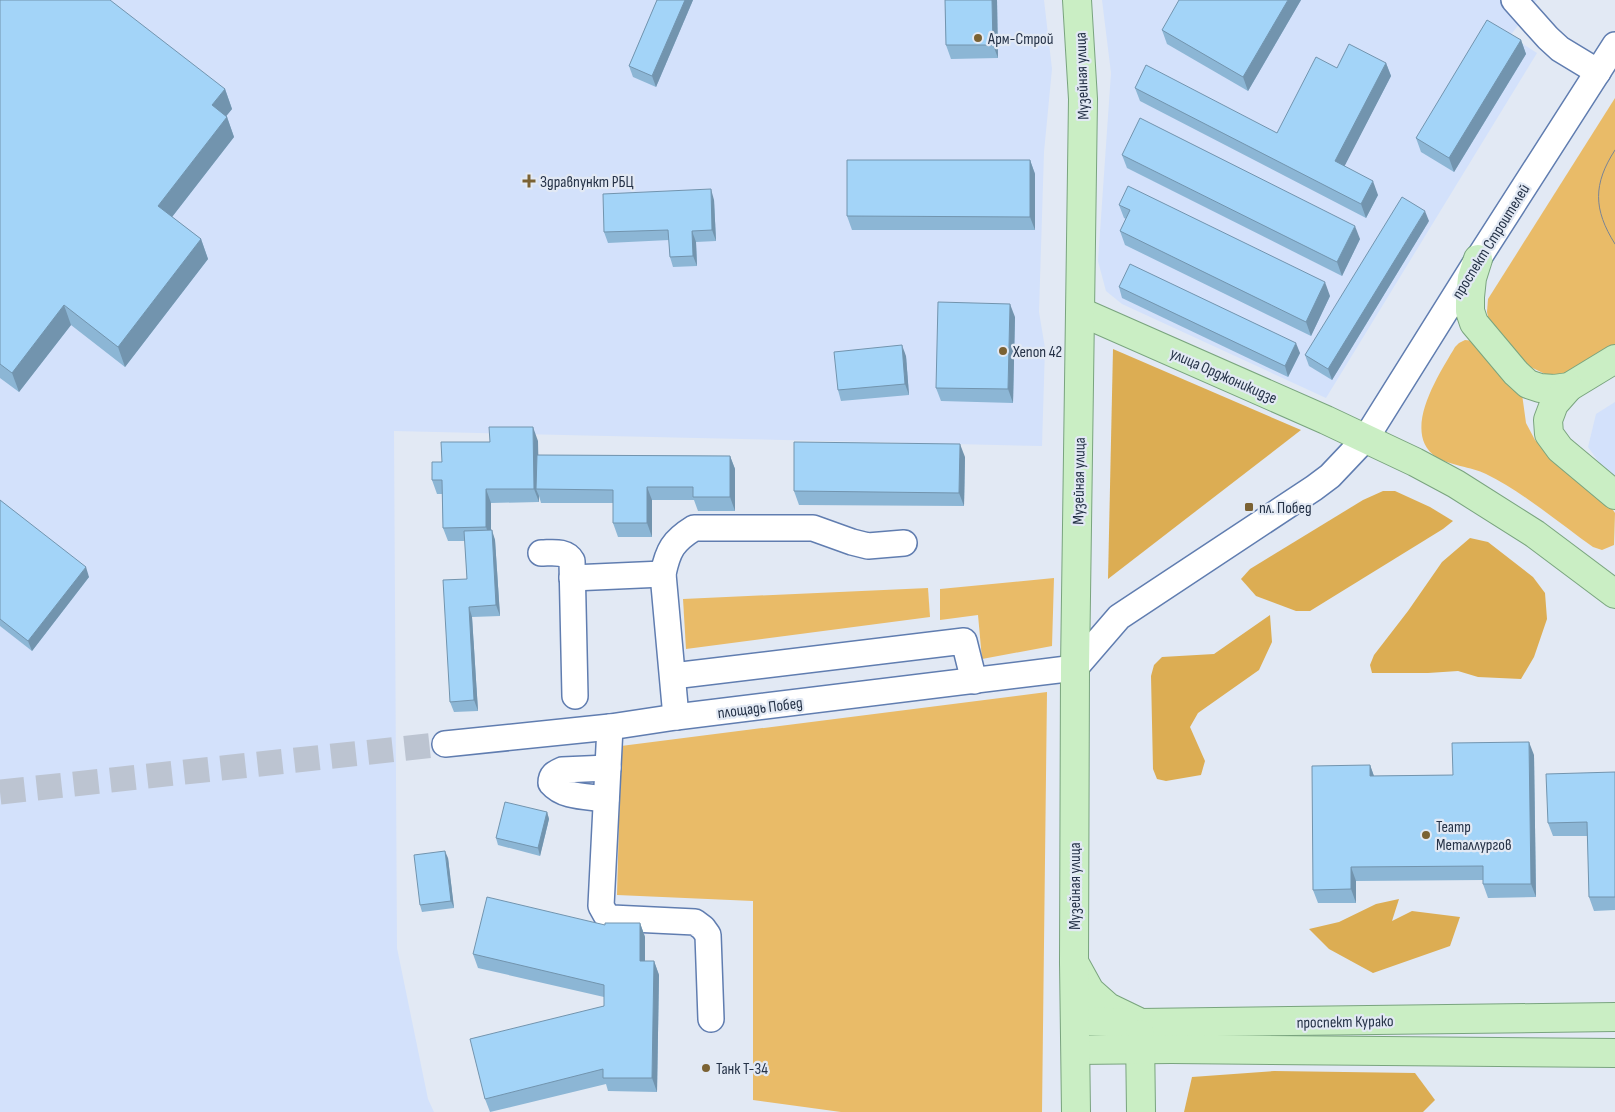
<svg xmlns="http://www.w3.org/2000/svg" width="1615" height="1112" viewBox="0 0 1615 1112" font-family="'Sofia Sans Condensed',sans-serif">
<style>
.built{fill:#d3e1fb}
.green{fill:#e9bb68}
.forest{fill:#dcad53}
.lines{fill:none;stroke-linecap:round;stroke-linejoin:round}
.minor-tunnel{stroke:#bcc4d1;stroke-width:25;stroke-dasharray:25 12;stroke-linecap:butt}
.minor-casing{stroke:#607db0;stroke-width:28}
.major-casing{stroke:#79a47e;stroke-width:30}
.minor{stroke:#fff;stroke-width:25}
.major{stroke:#caeec4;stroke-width:28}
.tram{stroke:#7a8495;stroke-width:1}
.wall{fill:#8cb6d5}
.shaded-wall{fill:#7294ae}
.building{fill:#a3d4f8;stroke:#7294ae}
.poi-dot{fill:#7b6233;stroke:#e2e9f4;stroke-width:2}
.labels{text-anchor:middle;stroke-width:4.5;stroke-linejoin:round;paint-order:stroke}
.poi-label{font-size:16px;fill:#253247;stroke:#e2e9f4;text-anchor:start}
.street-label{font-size:16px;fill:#253247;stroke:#e2e9f4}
</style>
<rect width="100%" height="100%" fill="#e2e9f4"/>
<g class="built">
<polygon points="0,0 1044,0 1052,69 1044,152 1039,312 1045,348 1042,446 394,431 397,948 428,1099 434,1112 0,1112"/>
<polygon points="1102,0 1537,0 1510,36 1537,53 1326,398 1122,304 1106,291 1098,261 1111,73"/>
<polygon points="1615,402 1615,481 1608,475 1588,447 1596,414"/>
</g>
<g class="green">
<polygon points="1615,98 1615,345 1572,371 1561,376 1547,375 1516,360 1490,326 1487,312 1488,299"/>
<path d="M1465,340L1474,341L1522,394L1526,423L1535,440L1611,507L1615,513L1614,545L1602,550L1593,547C1559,523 1523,492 1486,474C1472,467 1448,465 1436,457C1400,432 1440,373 1455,347L1459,343Z"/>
<polygon points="1054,578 1052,646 982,659 978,615 940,620 940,589"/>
<polygon points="928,588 930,617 686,649 683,599"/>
<polygon points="1047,692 1042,1112 841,1112 753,1100 753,901 617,895 621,746"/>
</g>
<g class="forest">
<polygon points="1113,349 1301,430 1108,579"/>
<polygon points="1383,491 1395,491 1430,507 1453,521 1443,529 1310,611 1296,611 1256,596 1241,579 1250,569 1363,500"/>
<polygon points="1470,538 1488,542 1533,577 1545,593 1547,619 1534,657 1521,679 1478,677 1458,671 1428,673 1372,673 1370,665 1374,655 1408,611 1442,562"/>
<polygon points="1270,615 1272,642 1259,670 1198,713 1190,727 1205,761 1201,775 1166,781 1157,779 1153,769 1151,676 1154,665 1162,657 1214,654"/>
<polygon points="1399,899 1392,921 1412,911 1460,917 1450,946 1373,973 1329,949 1309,929 1339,922 1376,904"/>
<polygon points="1274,1071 1415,1073 1435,1100 1423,1112 1184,1112 1192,1077"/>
</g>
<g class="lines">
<polyline class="minor-tunnel" points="0,792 445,744"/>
<defs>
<g id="minor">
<polyline points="1514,0 1548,38 1560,49 1598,72"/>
<path d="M541,553C552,553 566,550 572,561L575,696"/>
<polyline points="572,578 663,574"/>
<polyline points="673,676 964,641 974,681"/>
<path d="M676,717L663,574C668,550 673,541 694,528H813L852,542L868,546L904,543"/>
<polyline points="610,727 601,906 606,915 612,918 695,922 703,928 708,935 711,1019"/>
<polyline points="445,744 610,727 676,717 1075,668 1119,617 1314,488 1330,476 1366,438 1478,259 1615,45"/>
<path d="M606,799C587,796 564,798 551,783C551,775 555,773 562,770L608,768"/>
</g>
<g id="major">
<polyline points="1478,259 1472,278 1470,297 1470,311 1474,323 1516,373 1528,384 1540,388 1554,389 1569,387 1615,359"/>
<polyline points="1081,312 1326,420 1415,462 1456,484 1535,534 1615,594"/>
<polyline points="1569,387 1554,404 1548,420 1549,434 1560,449 1615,495"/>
<polyline points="1074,962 1090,991 1108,1007 1137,1021"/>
<polyline points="1075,1021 1140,1023 1615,1017"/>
<polyline points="1140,1034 1141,1112"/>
<polyline points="1076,1050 1171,1049 1615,1053"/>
<polyline points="1076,1112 1074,962 1075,668 1083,99 1077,0"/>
</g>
</defs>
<use href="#minor" class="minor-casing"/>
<use href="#major" class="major-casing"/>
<use href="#minor" class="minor"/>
<use href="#major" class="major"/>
<path class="tram" d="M1615,150C1593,184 1593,209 1615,244"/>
</g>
<g class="wall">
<polygon points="0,0 225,89 232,109 226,116 227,117 234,137 172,217 201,239 208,259 125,367 71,325 19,392 0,378"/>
<polygon points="657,0 693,0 656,87 633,77 629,66"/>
<polygon points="945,0 997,0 998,58 951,59 946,45"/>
<polygon points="1301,0 1248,91 1167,44 1162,30"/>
<polygon points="1521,40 1526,54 1454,172 1421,152 1416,138"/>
<polygon points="1386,63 1391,76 1344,166 1378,195 1366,218 1140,101 1135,88 1277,133 1337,68"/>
<polygon points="1122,155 1360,239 1342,276 1127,168"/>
<polygon points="1030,160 1035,174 1035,230 852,230 847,216"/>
<polygon points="714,200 716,241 696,242 697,266 673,267 670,257 669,240 608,243 604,232"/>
<polygon points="1119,205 1330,296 1311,336 1125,245 1120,231 1126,219 1124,218"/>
<polygon points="1429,221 1332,380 1309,366 1305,355"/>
<polygon points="1119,287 1300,353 1288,377 1122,298"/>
<polygon points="1015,317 1013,403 941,401 936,388"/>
<polygon points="906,356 909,395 841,401 838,390"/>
<polygon points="538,441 538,455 730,456 735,469 735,511 698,511 694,500 652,500 652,537 618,537 613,523 613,503 541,503 539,496 539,502 491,503 491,530 495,540 500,616 472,617 478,711 454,712 450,702 467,579 465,541 448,541 443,528 442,494 437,494 432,480"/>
<polygon points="965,457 964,506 799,505 794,491"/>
<polygon points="0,500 89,577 32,651 0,626"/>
<polygon points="1534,755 1536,897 1488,898 1483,884 1483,880 1356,881 1356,903 1318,903 1313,890 1370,765 1374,776 1453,775"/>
<polygon points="1615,772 1615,910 1594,911 1589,897 1588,836 1553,836 1548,823"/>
<polygon points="547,812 549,819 540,856 498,845 496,838"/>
<polygon points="448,858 454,908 422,912 420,905"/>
<polygon points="640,923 645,937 645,961 654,961 659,975 657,1092 608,1091 606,1084 490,1112 485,1099 604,1006 604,997 478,968 473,954 605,925"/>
</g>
<g class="shaded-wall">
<polygon points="685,0 693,0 656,87 652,76"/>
<polygon points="992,0 997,0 998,58 993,45"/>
<polygon points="1288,0 1301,0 1248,91 1243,77"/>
<polygon points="1521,40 1526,54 1454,172 1449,158"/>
<polygon points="1386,63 1391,76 1340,175 1335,161"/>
<polygon points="225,89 232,109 219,125 212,105"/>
<polygon points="227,117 234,137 165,226 158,206"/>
<polygon points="1030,160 1035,174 1035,230 1030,217"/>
<polygon points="1373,181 1378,195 1366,218 1361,204"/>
<polygon points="711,189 714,200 716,241 712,230"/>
<polygon points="1425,211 1429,221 1332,380 1328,369"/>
<polygon points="1355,226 1360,239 1342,276 1337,262"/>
<polygon points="692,231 696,242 697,266 693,256"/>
<polygon points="201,239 208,259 125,367 118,347"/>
<polygon points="1325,282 1330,296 1311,336 1306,322"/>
<polygon points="1010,304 1015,317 1013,403 1008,389"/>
<polygon points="64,305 71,325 19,392 12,373"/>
<polygon points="1296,343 1300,353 1288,377 1285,366"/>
<polygon points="902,345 906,356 909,395 905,384"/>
<polygon points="533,427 538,441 539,489 536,489 539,496 539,502 534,489"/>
<polygon points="960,444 965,457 964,506 959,493"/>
<polygon points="730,456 735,469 735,511 730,497"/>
<polygon points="647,487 652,500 652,537 647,523"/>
<polygon points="486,489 491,503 491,541 486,527"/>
<polygon points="492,530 495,540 500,616 496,605"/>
<polygon points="86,567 89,577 32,651 28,641"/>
<polygon points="469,607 472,617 478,711 474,700"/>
<polygon points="1529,742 1534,755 1536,897 1531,884"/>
<polygon points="1370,765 1375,779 1370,776"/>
<polygon points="547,812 549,819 540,856 538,848"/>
<polygon points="445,851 448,858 454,908 451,901"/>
<polygon points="1351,867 1356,881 1356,903 1351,889"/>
<polygon points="640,923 645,937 645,974 640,961"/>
<polygon points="654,961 659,975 657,1092 652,1078"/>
</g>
<g class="building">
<polygon points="0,0 110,0 225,89 212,105 227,117 158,206 201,239 118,347 64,305 12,373 0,364"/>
<polygon points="657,0 685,0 652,76 629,66"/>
<polygon points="945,0 992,0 993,45 946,45"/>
<polygon points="1179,0 1288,0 1243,77 1162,30"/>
<polygon points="1487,20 1521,40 1449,158 1416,138"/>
<polygon points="1349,44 1386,63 1335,161 1373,181 1361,204 1135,88 1146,65 1277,133 1316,57 1337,68"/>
<polygon points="1140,118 1355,226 1337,262 1122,155"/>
<polygon points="847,160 1030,160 1030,217 847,216"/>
<polygon points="1128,186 1325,282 1306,322 1120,231 1130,210 1119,205"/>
<polygon points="711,189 712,230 692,231 693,256 670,257 668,230 604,232 603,194"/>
<polygon points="1402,197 1425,211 1328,369 1305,355"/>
<polygon points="1130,264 1296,343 1285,366 1119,287"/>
<polygon points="938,302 1010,304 1008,389 936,388"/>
<polygon points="902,345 905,384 838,390 834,352"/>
<polygon points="489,427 533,427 534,489 486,489 486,527 443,528 442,480 432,480 432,462 442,462 441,442 490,442"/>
<polygon points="794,442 960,444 959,493 794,491"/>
<polygon points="537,455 730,456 730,497 693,497 693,487 647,487 647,523 613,523 613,490 536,489"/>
<polygon points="0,500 86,567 28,641 0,619"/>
<polygon points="492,530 496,605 469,607 474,700 450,702 443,580 467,579 464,531"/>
<polygon points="1529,742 1531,884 1483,884 1483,866 1351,867 1351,889 1313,890 1312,766 1370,765 1370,776 1453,775 1452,743"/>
<polygon points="1615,772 1615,897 1589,897 1587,822 1548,823 1546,774"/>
<polygon points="505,802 547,812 538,848 496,838"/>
<polygon points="445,851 451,901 420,905 414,855"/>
<polygon points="487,897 605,925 605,923 640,923 640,961 654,961 652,1078 603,1078 603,1069 485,1099 470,1039 604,1006 604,985 473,954"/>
</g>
<g class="poi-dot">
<circle cx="978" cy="38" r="5"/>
<path d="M526.5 173.5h5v5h5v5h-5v5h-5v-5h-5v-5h5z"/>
<circle cx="1003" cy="351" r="5"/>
<rect x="1244" y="502" width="10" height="10" rx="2.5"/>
<circle cx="1426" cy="835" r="5"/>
<circle cx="706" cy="1068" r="5"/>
</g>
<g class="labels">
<g class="poi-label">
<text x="988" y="44">Арм-Строй</text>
<text x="540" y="187">Здравпункт РБЦ</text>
<text x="1013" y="357">Xenon 42</text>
<text x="1259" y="513">пл. Побед</text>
<text x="1436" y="832">Театр<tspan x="1436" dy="18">Металлургов</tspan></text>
<text x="716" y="1074">Танк Т-34</text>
</g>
<g class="street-label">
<text transform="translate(1081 76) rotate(-92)" y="6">Музейная улица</text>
<text transform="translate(1490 241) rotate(-58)" y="6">проспект Строителей</text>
<text transform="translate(1224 375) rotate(24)" y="6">улица Орджоникидзе</text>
<text transform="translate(1078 481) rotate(-89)" y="6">Музейная улица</text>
<text transform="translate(760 707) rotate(-7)" y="6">площадь Побед</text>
<text transform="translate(1074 886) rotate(-90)" y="6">Музейная улица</text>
<text transform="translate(1345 1021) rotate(-1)" y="6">проспект Курако</text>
</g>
</g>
</svg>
